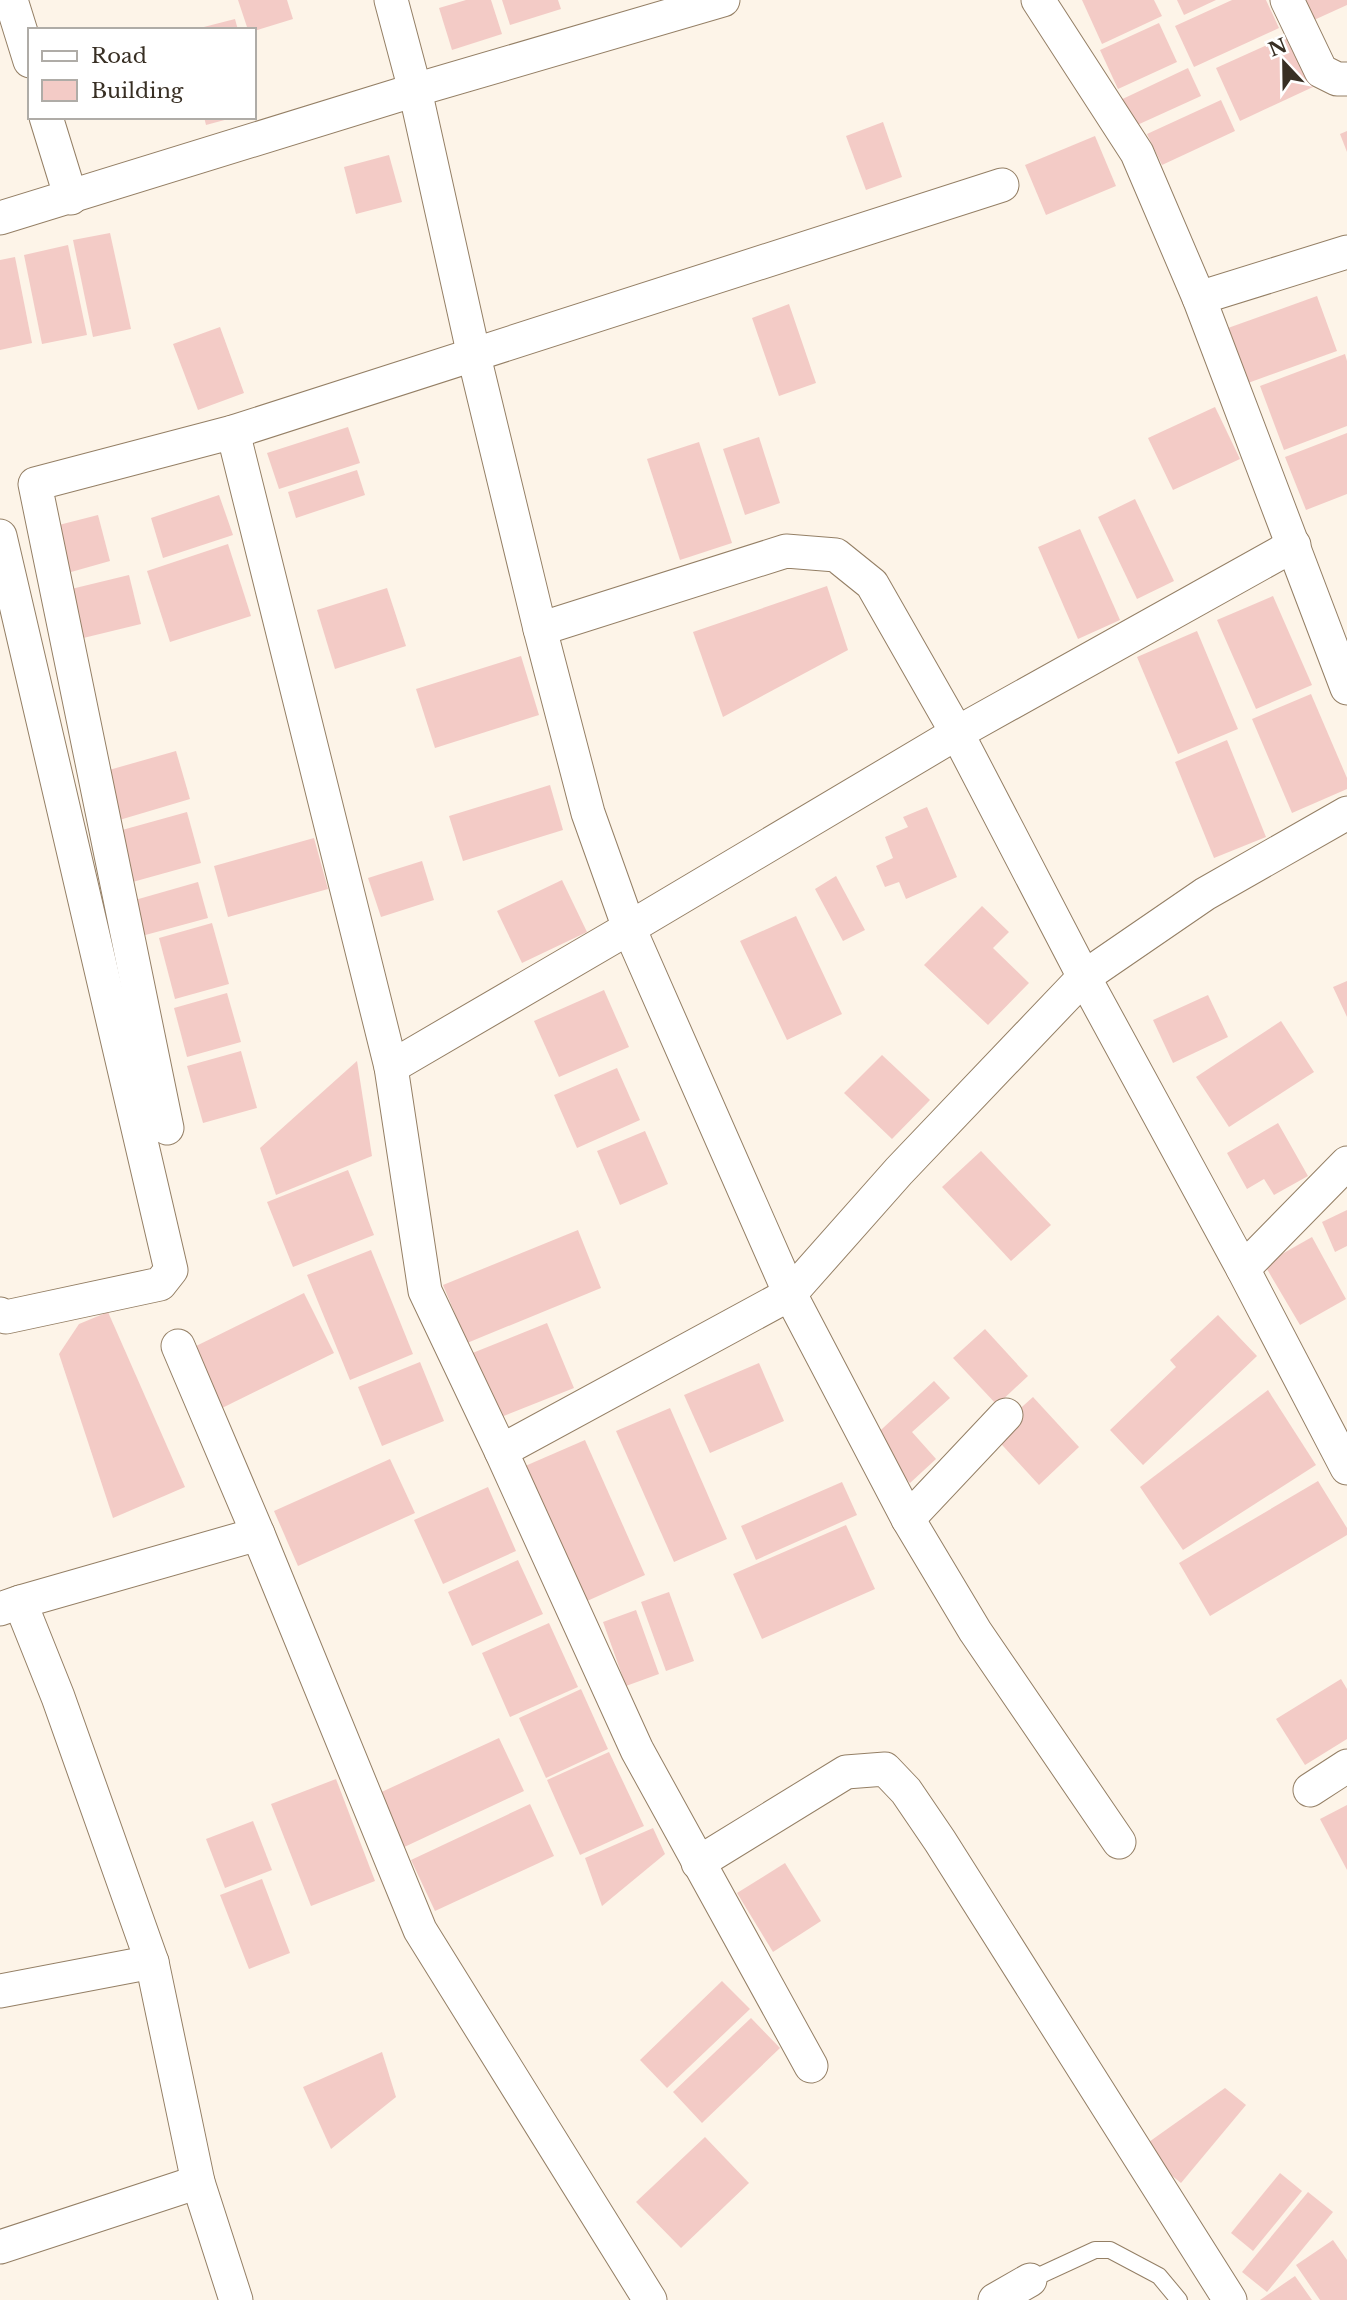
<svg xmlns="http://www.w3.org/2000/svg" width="1347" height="2300" viewBox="0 0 1347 2300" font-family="'Libre Baskerville',serif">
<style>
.building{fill:#f3cbc6}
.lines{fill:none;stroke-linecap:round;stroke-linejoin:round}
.service-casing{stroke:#947f65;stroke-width:18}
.minor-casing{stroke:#947f65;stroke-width:35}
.service{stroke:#fff;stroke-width:16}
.minor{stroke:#fff;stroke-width:33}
</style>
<rect width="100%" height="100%" fill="#fdf4e8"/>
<g class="building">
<polygon points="238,0 287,0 293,19 254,31 248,30"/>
<polygon points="466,0 491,0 502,34 452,50 439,8"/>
<polygon points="502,0 558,0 561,9 510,25"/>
<polygon points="1082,0 1154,0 1162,16 1102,44"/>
<polygon points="1177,0 1216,0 1184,15"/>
<polygon points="1232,0 1266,0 1279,28 1194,67 1175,26"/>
<polygon points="1292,0 1347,0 1347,5 1303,25"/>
<polygon points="235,19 238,30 196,30 196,29"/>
<polygon points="1159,23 1177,62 1118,89 1100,50"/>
<polygon points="1289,35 1313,87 1240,121 1216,68"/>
<polygon points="1188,68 1201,96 1124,131 1112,104"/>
<polygon points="1221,100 1235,131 1162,165 1147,134"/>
<polygon points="204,117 232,117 232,118 206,125"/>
<polygon points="883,122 902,177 866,190 846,136"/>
<polygon points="1347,131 1347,152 1340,134"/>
<polygon points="1095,136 1116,186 1046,215 1025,165"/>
<polygon points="389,155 402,202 356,214 344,167"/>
<polygon points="110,233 131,329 93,337 73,240"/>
<polygon points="68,245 87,335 42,344 24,255"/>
<polygon points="15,257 32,343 0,350 0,260"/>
<polygon points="1317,296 1337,351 1248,383 1228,328"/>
<polygon points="789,304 816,383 779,396 752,318"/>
<polygon points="220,327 244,393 198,410 173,344"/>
<polygon points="1345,354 1347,361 1347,426 1284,450 1260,386"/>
<polygon points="1215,407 1240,459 1173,490 1148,438"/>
<polygon points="348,427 360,463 279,489 267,453"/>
<polygon points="1347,433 1347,494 1306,510 1285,457"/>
<polygon points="759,437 780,503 745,515 723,449"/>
<polygon points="699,442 732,543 680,560 647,459"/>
<polygon points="357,470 365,495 296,518 288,492"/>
<polygon points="219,495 233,535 163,558 151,518"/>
<polygon points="1135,499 1174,581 1137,599 1098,517"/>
<polygon points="98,515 110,561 64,574 51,527"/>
<polygon points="1080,529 1120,620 1078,639 1038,547"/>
<polygon points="228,544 251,616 170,642 147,571"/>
<polygon points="129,575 141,624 75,640 63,591"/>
<polygon points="827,586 848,650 723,717 693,632"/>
<polygon points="387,588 406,646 335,669 317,610"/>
<polygon points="1273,596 1312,685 1256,709 1217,620"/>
<polygon points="1197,631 1238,729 1178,754 1137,657"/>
<polygon points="521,656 539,715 435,748 416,689"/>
<polygon points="1311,694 1347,778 1347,789 1292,813 1252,719"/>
<polygon points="1227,740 1266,837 1214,858 1175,762"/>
<polygon points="176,751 190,799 116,821 102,772"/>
<polygon points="550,785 563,830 463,861 449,816"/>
<polygon points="927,807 957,877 906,899 899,882 885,887 876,866 893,858 885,837 908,827 903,817"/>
<polygon points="187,812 201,863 129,883 115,832"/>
<polygon points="314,838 328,889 228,917 214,866"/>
<polygon points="422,861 434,900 381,917 368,878"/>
<polygon points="836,876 865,930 843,941 815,889"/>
<polygon points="562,880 587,932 522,963 497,911"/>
<polygon points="198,882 208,918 138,937 128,902"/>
<polygon points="982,906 1009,932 993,948 1029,983 988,1025 924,965"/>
<polygon points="796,916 842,1014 787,1040 740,941"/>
<polygon points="212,923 229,984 175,999 159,938"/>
<polygon points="1347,981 1347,1017 1333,987"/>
<polygon points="604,990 629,1047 559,1077 534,1021"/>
<polygon points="227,993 241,1042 187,1057 174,1008"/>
<polygon points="1208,995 1228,1037 1173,1063 1153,1020"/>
<polygon points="1281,1021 1314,1072 1229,1127 1196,1077"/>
<polygon points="241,1051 257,1108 203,1123 187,1066"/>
<polygon points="882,1055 930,1100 892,1139 844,1093"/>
<polygon points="357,1061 372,1156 276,1195 260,1148"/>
<polygon points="617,1068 640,1120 577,1148 554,1095"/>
<polygon points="1278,1123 1308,1176 1274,1195 1264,1179 1247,1189 1227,1153"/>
<polygon points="645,1131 668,1184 620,1205 597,1151"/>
<polygon points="981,1151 1051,1225 1011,1261 942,1187"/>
<polygon points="348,1170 374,1235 293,1267 267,1202"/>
<polygon points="1347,1210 1347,1246 1335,1252 1322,1222"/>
<polygon points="578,1230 601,1288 467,1343 443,1285"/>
<polygon points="1312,1237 1346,1299 1300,1325 1264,1264"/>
<polygon points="371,1250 413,1354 350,1380 307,1275"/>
<polygon points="304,1293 334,1353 218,1410 188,1350"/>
<polygon points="108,1312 185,1487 113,1518 59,1354 79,1324"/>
<polygon points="1218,1315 1257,1356 1143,1465 1110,1430 1176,1367 1170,1360"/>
<polygon points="547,1323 574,1388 496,1419 470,1354"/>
<polygon points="985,1329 1028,1376 997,1405 953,1358"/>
<polygon points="420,1362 444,1421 382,1446 358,1387"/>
<polygon points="759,1363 784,1421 710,1453 684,1395"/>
<polygon points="934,1381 950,1398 912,1432 936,1459 910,1483 870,1440"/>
<polygon points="1268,1390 1316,1465 1183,1550 1140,1487"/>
<polygon points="1033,1397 1079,1447 1039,1485 992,1434"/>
<polygon points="670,1408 727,1539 674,1562 616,1431"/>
<polygon points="585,1440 645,1575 576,1606 516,1470"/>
<polygon points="390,1459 415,1513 298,1566 274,1511"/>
<polygon points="1318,1481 1347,1528 1347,1535 1210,1616 1179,1563"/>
<polygon points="842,1482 857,1515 756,1560 741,1526"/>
<polygon points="488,1487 516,1551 443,1584 414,1520"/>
<polygon points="846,1525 875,1589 762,1639 733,1574"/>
<polygon points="518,1560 543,1614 472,1646 448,1592"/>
<polygon points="669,1592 694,1661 666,1671 641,1602"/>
<polygon points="636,1610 659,1674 626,1686 603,1622"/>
<polygon points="549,1623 578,1687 510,1717 482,1653"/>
<polygon points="1341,1679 1347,1689 1347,1739 1305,1765 1276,1719"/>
<polygon points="581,1689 608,1749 546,1778 519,1718"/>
<polygon points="499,1738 524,1791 400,1849 375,1795"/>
<polygon points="609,1752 644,1826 580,1855 547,1780"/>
<polygon points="336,1779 375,1881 311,1906 271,1804"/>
<polygon points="530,1804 554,1856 435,1911 411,1860"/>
<polygon points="1347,1805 1347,1870 1320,1819"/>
<polygon points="253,1821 272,1870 225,1888 206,1839"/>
<polygon points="653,1828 665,1854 602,1906 585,1858"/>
<polygon points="785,1863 821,1921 773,1952 737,1893"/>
<polygon points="262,1879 290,1953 249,1969 220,1895"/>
<polygon points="722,1981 750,2009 667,2088 640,2060"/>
<polygon points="751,2018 780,2048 702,2123 673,2092"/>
<polygon points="382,2052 396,2097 331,2149 303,2087"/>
<polygon points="1225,2088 1246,2105 1181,2183 1139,2149"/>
<polygon points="705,2137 749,2183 681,2248 636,2202"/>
<polygon points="1280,2173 1302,2191 1253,2251 1231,2233"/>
<polygon points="1308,2192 1333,2212 1267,2292 1242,2272"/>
<polygon points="1333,2240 1347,2260 1347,2300 1320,2300 1296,2265"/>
<polygon points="1295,2276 1312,2300 1260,2300"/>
</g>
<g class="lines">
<defs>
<polyline id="service" points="1030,2280 1095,2250 1110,2250 1159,2276 1179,2300"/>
<g id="minor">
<polyline points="11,0 30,61"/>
<polyline points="723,0 415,90 474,356 540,629 786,551 836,555 872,584 957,733 1084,977 1243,1269 1347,1468"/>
<polyline points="1038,0 1137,153 1199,298 1347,688"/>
<polyline points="1287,0 1321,71 1337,79 1347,79"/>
<polyline points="46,117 71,198"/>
<polyline points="0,218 415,90 391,0"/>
<polyline points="1199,298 1347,252"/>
<polyline points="233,432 391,1067"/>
<polyline points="0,536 171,1270 160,1284 6,1317 0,1314"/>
<polyline points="540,629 588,813 629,928 790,1294 908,1519 975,1631 1119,1842"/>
<polyline points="167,1128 35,484 233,432 1002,185"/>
<polyline points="1243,1269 1347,1163"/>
<polyline points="178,1346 258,1534"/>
<polyline points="501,1451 425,1291 391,1067 629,928 957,733 1294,545"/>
<polyline points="908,1519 1006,1415"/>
<polyline points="20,1602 258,1534 420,1930 650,2300"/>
<polyline points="0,1609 20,1602 58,1697 152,1962 198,2182 236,2300"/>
<polyline points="1310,1790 1347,1766"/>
<polyline points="698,1863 846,1772 885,1769 906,1791 940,1841 1230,2300"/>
<polyline points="0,1991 152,1962"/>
<polyline points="811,2066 637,1750 501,1451 790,1294 899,1171 1084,977 1205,894 1347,813"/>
<polyline points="0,2247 198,2182"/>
<polyline points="995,2300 1030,2280"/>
</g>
</defs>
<use href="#service" class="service-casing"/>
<use href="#minor" class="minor-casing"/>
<use href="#service" class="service"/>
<use href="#minor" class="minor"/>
</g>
<rect x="28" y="28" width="228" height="91" fill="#ffffff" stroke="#afaca7" stroke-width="2"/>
<rect x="42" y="51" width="35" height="10" fill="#ffffff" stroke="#afaca7" stroke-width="2"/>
<text x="91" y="63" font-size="21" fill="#382f24">Road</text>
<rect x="42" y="80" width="35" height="21" fill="#f3cbc6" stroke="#afaca7" stroke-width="2"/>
<text x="91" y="98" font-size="21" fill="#382f24">Building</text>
<g transform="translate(1284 63) rotate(338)" stroke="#ffffff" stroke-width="5" paint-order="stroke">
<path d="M0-5L12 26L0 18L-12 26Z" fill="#382f24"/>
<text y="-10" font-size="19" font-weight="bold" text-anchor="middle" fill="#382f24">N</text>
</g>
</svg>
